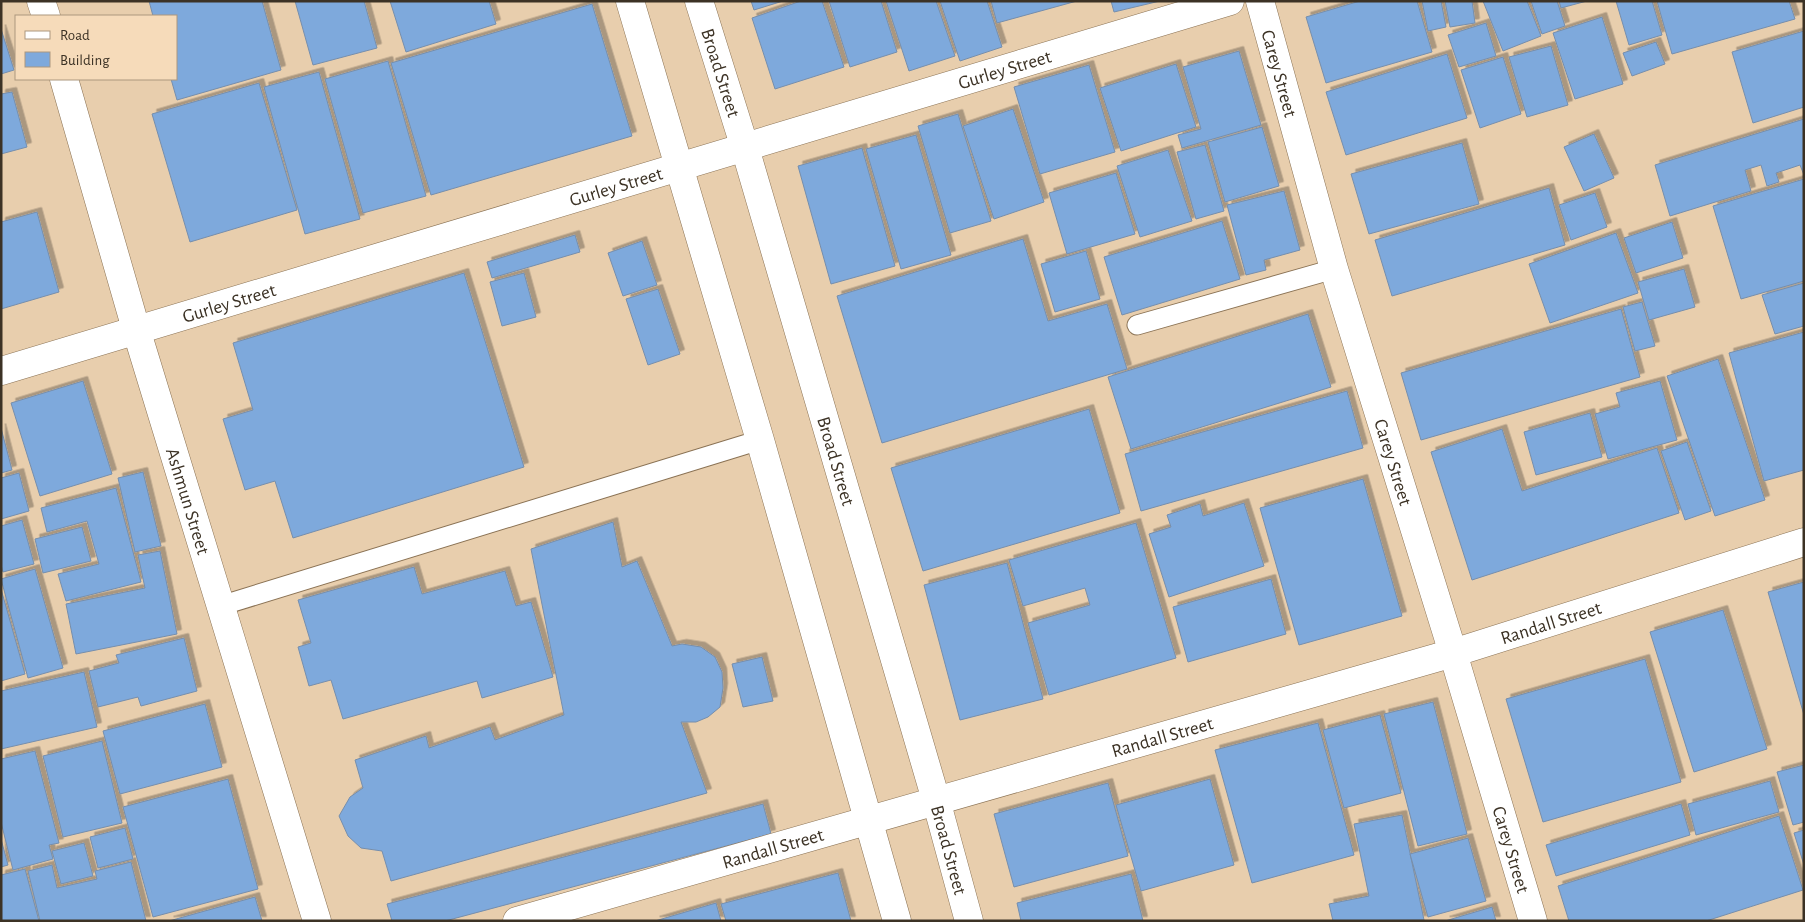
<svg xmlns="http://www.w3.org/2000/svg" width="1805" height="922" viewBox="0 0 1805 922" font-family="'Alegreya Sans',sans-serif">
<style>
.building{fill:#7ea9dc;stroke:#768eac;filter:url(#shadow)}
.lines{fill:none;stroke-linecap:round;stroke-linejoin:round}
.service-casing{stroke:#8a7254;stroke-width:21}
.minor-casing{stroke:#8a7254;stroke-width:29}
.tertiary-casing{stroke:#8a7254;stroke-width:29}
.service{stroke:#fff;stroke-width:19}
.minor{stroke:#fff;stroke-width:28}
.tertiary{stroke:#fff;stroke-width:28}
.labels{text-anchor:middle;stroke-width:5;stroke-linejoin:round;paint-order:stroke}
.street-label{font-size:19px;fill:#3c3225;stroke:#f6dbba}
</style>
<defs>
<filter id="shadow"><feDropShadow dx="4.5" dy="-4.5" stdDeviation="0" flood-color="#0004"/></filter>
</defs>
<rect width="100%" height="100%" fill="#e8cead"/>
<g class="building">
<polygon points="149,1 262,1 281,70 177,100 171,79 176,79 176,16 153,16"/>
<polygon points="295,1 364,1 377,48 313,65"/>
<polygon points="390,1 489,1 496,24 406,52"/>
<polygon points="751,1 783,1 754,10"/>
<polygon points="801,1 822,1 844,67 775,89 752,18"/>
<polygon points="829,1 881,1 897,52 850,67"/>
<polygon points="886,1 936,1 955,56 909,71"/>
<polygon points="940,1 987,1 1002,47 960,61"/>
<polygon points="991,1 1077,1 997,23"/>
<polygon points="1111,1 1160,1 1114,12"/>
<polygon points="1360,1 1417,1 1432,52 1326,83 1306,17"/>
<polygon points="1422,1 1441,1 1446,27 1428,31"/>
<polygon points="1445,1 1472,1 1475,23 1450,27"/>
<polygon points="1483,1 1527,1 1541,36 1503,51"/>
<polygon points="1531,1 1557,1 1565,26 1542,34"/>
<polygon points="1559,1 1587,1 1561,8"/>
<polygon points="1616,1 1652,1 1662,35 1629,45"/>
<polygon points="1657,1 1789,1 1795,19 1672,54"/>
<polygon points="592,4 632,136 431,195 391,63"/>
<polygon points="1602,17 1623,84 1575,99 1553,33"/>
<polygon points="1486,23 1496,56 1459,67 1448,35"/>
<polygon points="1,29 14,70 1,74"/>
<polygon points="1804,31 1804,107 1753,123 1732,52"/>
<polygon points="1656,42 1665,64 1632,76 1623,53"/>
<polygon points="1551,46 1568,105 1527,117 1509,57"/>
<polygon points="1239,51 1261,125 1182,148 1178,135 1201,129 1183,67"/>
<polygon points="1447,54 1467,118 1346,155 1326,92"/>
<polygon points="1503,57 1521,114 1480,128 1461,70"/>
<polygon points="388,61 426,196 363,213 325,79"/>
<polygon points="1176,64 1196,127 1121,151 1100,88"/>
<polygon points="1089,65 1115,152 1040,174 1014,87"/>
<polygon points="319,72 360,219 305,234 264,87"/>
<polygon points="259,83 297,210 190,242 152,114"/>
<polygon points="12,92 27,147 1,154 1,94"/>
<polygon points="1013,109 1044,202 994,219 963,126"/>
<polygon points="958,114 991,221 950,233 918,126"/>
<polygon points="1804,119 1804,175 1800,165 1776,173 1779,182 1767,186 1761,165 1745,170 1751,191 1670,216 1655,165"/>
<polygon points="1262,127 1279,186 1225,202 1208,142"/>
<polygon points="1594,134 1614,178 1584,191 1564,147"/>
<polygon points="916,135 951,255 901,269 866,149"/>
<polygon points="1462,143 1479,204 1369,234 1351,174"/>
<polygon points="1205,145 1224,211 1196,219 1177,152"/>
<polygon points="862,148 895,266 831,284 798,166"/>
<polygon points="1168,150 1192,221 1140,237 1117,166"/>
<polygon points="1116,173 1135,234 1067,254 1049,193"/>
<polygon points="1804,179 1804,281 1741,299 1713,206"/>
<polygon points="1549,188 1565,245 1392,296 1375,240"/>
<polygon points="1284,191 1300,250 1264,260 1266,270 1246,275 1227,205"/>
<polygon points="1595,193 1607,227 1571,240 1559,205"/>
<polygon points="37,212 59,292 1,309 1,222"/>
<polygon points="1222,221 1240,279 1122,315 1104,257"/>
<polygon points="1672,222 1683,258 1636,273 1624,238"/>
<polygon points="1616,233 1638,293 1550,323 1529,264"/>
<polygon points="575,235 580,252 492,278 487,262"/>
<polygon points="1023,239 1048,321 1107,304 1127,369 882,443 837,296"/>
<polygon points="642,241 657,285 623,296 608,253"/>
<polygon points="1086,251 1100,299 1055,312 1041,264"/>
<polygon points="1684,269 1695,307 1649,320 1638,282"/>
<polygon points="464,273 524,467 293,538 275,481 245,490 223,419 253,410 233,343"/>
<polygon points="524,273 536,317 502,326 490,282"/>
<polygon points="1804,283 1804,326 1775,334 1762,295"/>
<polygon points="658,289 680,354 648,365 626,299"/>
<polygon points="1642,302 1655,346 1635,351 1623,307"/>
<polygon points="1621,309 1640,377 1421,440 1401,373"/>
<polygon points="1308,314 1331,387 1131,449 1108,377"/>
<polygon points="1804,332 1804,470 1764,481 1729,353"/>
<polygon points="1718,359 1765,500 1715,516 1667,376"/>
<polygon points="83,381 112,474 40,496 11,403"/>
<polygon points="1660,381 1677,440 1608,459 1595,414 1620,407 1616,393"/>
<polygon points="1347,391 1363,448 1141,511 1125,454"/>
<polygon points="1089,409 1120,513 923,571 891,468"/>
<polygon points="1590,413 1602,457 1536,475 1524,432"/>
<polygon points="1,428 12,470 1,473"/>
<polygon points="1502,429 1522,491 1657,448 1679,513 1472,580 1431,452"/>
<polygon points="1687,442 1711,511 1685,520 1661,451"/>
<polygon points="143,472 161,546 135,552 118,478"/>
<polygon points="19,473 29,511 1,519 1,478"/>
<polygon points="1363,479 1402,616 1299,645 1260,508"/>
<polygon points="116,488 141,582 66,601 58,574 99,564 87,521 47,532 41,508"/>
<polygon points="1244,503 1264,566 1169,597 1149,534 1171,527 1167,515 1200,504 1203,516"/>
<polygon points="22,520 34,564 3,572 1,565 1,526"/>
<polygon points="613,522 622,567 637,561 672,646 682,644 701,647 715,657 722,672 723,688 720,707 708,717 696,722 681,722 707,793 391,881 382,851 361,848 348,836 339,816 350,797 363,788 355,760 426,736 429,748 490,727 495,740 564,715 531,549"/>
<polygon points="1136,523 1176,658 1049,695 1028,623 1090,605 1085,588 1023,606 1009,560"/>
<polygon points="82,527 91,561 43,573 35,539"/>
<polygon points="160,551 177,634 76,654 66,604 145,588 138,555"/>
<polygon points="1007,563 1043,699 960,720 924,585"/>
<polygon points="414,567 422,594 505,571 516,606 531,602 553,677 482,698 477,681 343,719 331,680 309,686 298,647 311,643 298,600"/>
<polygon points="35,569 63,668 28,678 1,579"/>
<polygon points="1271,579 1286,634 1188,662 1173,607"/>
<polygon points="1804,582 1804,715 1768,592"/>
<polygon points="1,589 25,674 1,681"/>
<polygon points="1723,610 1767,749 1694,772 1650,632"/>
<polygon points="184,638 197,691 141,706 138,697 98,707 89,671 119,663 116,655"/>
<polygon points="762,657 773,701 743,707 732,664"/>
<polygon points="1645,659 1681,782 1543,822 1506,699"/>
<polygon points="84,672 97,727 1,749 1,691"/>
<polygon points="1433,702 1467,834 1418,846 1384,714"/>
<polygon points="205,704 222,767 120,794 103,731"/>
<polygon points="1380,715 1401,793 1344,808 1323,730"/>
<polygon points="1318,723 1354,855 1252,883 1215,750"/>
<polygon points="102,741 122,823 63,837 43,756"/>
<polygon points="35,751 59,843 49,845 53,859 13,870 1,822 1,759"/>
<polygon points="1804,765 1804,822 1793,825 1777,772"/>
<polygon points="228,779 258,889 153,917 123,807"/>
<polygon points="1210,779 1234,865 1141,891 1116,805"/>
<polygon points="1770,781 1779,812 1696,835 1688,804"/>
<polygon points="1108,783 1128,856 1014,887 994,814"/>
<polygon points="763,804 771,834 445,921 392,921 387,904"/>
<polygon points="1681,804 1690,835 1556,876 1546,845"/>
<polygon points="1402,815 1424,920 1333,921 1329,904 1369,896 1354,824"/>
<polygon points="1779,816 1803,890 1706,921 1569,921 1558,886"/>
<polygon points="125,828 133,859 98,868 90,837"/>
<polygon points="1804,830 1804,865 1794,833"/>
<polygon points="1468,838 1486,901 1428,917 1410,854"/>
<polygon points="1,839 8,865 1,867"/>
<polygon points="84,843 93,876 61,884 52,851"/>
<polygon points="131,862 146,921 40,921 28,871 52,865 57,888 97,879 95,871"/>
<polygon points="25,869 39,921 1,921 1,875"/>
<polygon points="838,873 851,921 726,921 721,904"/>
<polygon points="1131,874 1143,921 1021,921 1017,903"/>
<polygon points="255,897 262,921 169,921"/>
<polygon points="716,903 721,921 655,921"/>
<polygon points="1492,907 1496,921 1445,921"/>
</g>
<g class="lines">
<defs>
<g id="service">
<polyline points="1137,325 1334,269"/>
<polyline points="220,606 760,440"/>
</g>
<g id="minor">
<polyline points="41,1 46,16"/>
<path id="s1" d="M64,79L136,329L317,921"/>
<path id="s2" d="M1,371L1230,1"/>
</g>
<g id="tertiary">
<polyline points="630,1 760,440 897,921"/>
<path id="s3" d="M699,1L745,148L936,800L969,921"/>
<path id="s4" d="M1260,1L1334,269L1453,653L1533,921"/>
<path id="s5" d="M517,921L1453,653L1804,542"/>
</g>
</defs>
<use href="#service" class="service-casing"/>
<use href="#minor" class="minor-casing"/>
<use href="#tertiary" class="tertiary-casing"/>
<use href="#service" class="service"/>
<use href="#minor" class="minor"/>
<use href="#tertiary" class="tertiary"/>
</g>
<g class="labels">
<g class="street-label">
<text dy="7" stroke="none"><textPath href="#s2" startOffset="1048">Gurley Street</textPath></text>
<text dy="7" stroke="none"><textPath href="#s3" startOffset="75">Broad Street</textPath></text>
<text dy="7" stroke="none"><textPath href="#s4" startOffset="75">Carey Street</textPath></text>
<text dy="7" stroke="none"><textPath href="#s2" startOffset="642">Gurley Street</textPath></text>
<text dy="7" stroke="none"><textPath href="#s2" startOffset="238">Gurley Street</textPath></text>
<text dy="7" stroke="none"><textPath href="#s3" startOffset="480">Broad Street</textPath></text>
<text dy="7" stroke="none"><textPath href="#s4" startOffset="480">Carey Street</textPath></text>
<text dy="7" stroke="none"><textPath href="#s1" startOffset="440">Ashmun Street</textPath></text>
<text dy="7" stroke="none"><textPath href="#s5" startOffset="1076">Randall Street</textPath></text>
<text dy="7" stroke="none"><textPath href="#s5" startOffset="671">Randall Street</textPath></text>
<text dy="7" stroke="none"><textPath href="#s5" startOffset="266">Randall Street</textPath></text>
<text dy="7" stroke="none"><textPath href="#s3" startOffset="885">Broad Street</textPath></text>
<text dy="7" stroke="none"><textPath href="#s4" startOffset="885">Carey Street</textPath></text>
</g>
</g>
<rect width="1805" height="922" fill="none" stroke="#3c3225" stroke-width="5"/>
<rect x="15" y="15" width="162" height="65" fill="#f6dbba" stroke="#ac977e"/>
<rect x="25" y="31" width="25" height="8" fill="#ffffff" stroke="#ac977e"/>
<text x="60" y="40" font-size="15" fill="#3c3225">Road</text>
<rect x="25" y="52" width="25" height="15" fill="#7ea9dc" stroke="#ac977e"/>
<text x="60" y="65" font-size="15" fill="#3c3225">Building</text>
</svg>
